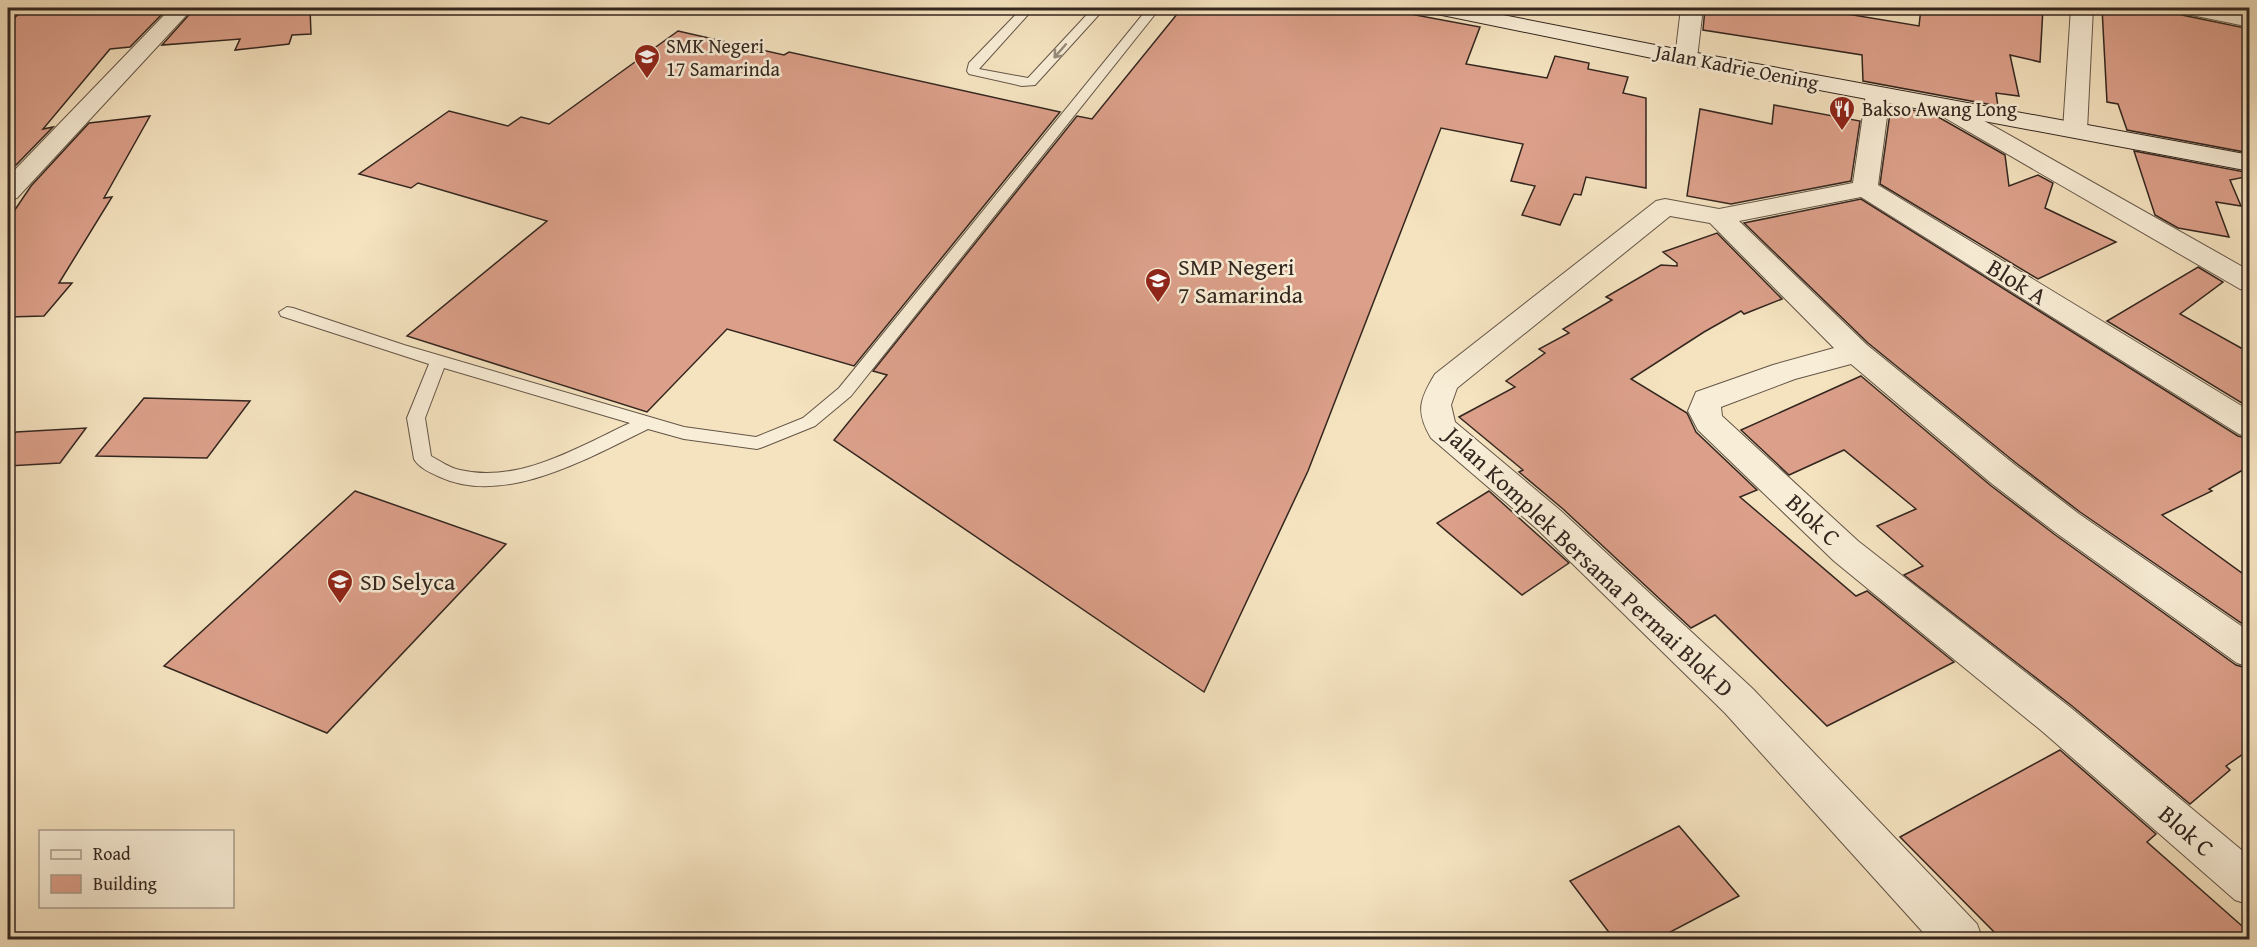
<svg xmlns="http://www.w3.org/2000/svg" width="2257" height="947" viewBox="0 0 2257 947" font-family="'Gentium Book Plus',serif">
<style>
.building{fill:#dca08a;stroke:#33261f;stroke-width:1.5}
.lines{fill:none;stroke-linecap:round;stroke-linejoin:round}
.lane-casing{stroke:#645547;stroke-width:2}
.street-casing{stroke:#645547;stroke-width:2}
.secondary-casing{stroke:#33261f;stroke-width:2}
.lane{fill:#f8edd6;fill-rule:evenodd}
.street{fill:#f8edd6;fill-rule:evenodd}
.secondary{fill:#f8edd6;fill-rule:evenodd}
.oneway{stroke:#968a7a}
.labels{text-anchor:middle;stroke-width:5;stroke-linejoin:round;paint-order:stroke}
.far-poi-label{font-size:20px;fill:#33261f;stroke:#f8edd6;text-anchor:start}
.far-street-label{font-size:20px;fill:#33261f;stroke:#f8edd6}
.poi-label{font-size:24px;fill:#33261f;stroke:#f8edd6;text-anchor:start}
.street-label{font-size:24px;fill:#33261f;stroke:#f8edd6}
</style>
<rect width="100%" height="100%" fill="#f5e3c0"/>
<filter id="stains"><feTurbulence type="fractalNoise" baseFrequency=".00333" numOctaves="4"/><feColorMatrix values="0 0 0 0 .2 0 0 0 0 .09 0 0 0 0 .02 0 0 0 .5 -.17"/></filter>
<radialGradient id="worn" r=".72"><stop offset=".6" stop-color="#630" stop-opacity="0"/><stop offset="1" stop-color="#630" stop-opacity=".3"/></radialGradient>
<g class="building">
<polygon points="25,8 168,8 130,47 110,49 43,129 53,127 16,165 11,166 8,170 8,24"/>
<polygon points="195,8 310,8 311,34 292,35 289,44 235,50 240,39 162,45"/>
<polygon points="1182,8 1378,8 1480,27 1466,64 1547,78 1555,56 1589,63 1588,69 1628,77 1623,93 1646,98 1646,188 1586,177 1581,195 1574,194 1560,225 1522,215 1535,186 1511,181 1523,144 1441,128 1308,471 1204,692 834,440 887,375 873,371 1077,116 1092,119"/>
<polygon points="1705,8 1811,8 1919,26 1921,8 2043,8 2040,62 2010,55 2019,96 1996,93 1998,106 1863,81 1862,55 1703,30"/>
<polygon points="2102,8 2177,8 2182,15 2250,29 2250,153 2127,130 2118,104 2107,102"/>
<polygon points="678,31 784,55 789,52 1060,112 854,366 727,329 647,412 407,336 547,221 418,183 411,188 359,174 449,111 508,126 521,117 549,124"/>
<polygon points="1774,105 1860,121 1851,181 1731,204 1687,196 1700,109 1772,124"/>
<polygon points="1891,106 1933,114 2005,155 2009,186 2038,175 2053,183 2045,208 2116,242 2038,279 1880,184"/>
<polygon points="150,116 104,198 112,197 59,283 72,283 44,316 8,317 8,220 31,186 89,123"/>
<polygon points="2134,151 2250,173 2250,176 2230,180 2241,206 2216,202 2229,237 2178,228 2155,215"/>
<polygon points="1861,199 2238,436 2250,439 2250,466 2209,489 2212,491 2162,515 2250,579 2250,629 2080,512 2016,463 1868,343 1744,223"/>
<polygon points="1717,233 1782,299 1744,314 1741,311 1704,332 1631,379 1687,413 1696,432 1757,490 1740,497 1856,596 1867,591 1954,662 1827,726 1715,615 1691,628 1563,509 1519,472 1523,470 1459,417 1515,387 1506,381 1545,353 1539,349 1569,333 1563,329 1612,300 1606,297 1661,265 1677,266 1677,263 1663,252"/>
<polygon points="2198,267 2223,282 2180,314 2250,353 2250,408 2107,321"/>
<polygon points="1861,376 1990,485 2054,534 2236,665 2250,669 2250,749 2226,766 2230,770 2190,804 2072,706 1904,575 1923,566 1877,526 1916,509 1844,450 1789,475 1741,430"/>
<polygon points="144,398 250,401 207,458 96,456"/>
<polygon points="86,428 60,463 8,466 8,442 16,432"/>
<polygon points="355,491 506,544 327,733 164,666"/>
<polygon points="1489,491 1569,563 1522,595 1437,523"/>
<polygon points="2060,750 2156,834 2147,842 2250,933 2250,939 2001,939 1900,837"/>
<polygon points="1679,826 1739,896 1657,939 1614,939 1570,881"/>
</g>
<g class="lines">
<defs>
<g id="lane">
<polygon points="1022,8 1034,8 979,69 1028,78 1093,8 1105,8 1035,85 1022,86 969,74 967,71 969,63"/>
<path d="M1148,8H1160L851,396L815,426L763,447L757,449L684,439L648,429C590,457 505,507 440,477C431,473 419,468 414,459L407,418L429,364L281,316L279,312L287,307L293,308L404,345L684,427L756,437L803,418L839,388ZM444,368L630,423C578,447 519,484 460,470C450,468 440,461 431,456L425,418Z"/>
</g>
<g id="street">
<polygon points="171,8 193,8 17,198 8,200 8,177"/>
<polygon points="1681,8 1703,8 1697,58 1694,63 1686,65 1678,63 1675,58"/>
<polygon points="2071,8 2093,8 2087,130 2084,135 2075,137 2066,135 2063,130"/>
<polygon points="2179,8 2218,8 2250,14 2250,27 2182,13"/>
<path d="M1878,87L1886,89L1890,94L1878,185L2250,411V437L2239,434L1861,197L1739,221L1867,345L2015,465L2079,514L2250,632V667L2237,663L2055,532L1991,483L1851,364L1795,379L1721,407L1722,416L1858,541L2071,708L2250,857V905L2235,900L2043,732L1834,561L1698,430L1688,411L1696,392L1773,365L1834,348L1710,223L1670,216L1457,388L1451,405L1455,422L1561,511L1753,689L1977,924L1983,940H1930L1725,713L1537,529L1431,438C1415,411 1420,399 1435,374L1656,201L1665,199L1719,209L1853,183L1866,94L1870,89Z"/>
<polygon points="1941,99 1949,101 2250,271 2250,292 2240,289 1933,111 1929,106 1933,101"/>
</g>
<polygon id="secondary" points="1426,8 1467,8 1686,51 2250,155 2250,171 1686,65 1437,14 1429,13"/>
</defs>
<use href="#lane" class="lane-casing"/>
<use href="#street" class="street-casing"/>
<use href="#secondary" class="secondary-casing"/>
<use href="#lane" class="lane"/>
<use href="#street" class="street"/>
<use href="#secondary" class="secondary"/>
</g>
<defs><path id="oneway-shaft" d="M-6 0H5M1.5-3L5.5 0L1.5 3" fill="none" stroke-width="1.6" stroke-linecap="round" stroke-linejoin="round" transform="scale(1.5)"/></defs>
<use class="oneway" href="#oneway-shaft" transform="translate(1060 51) rotate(131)"/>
<defs>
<symbol id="school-pin" viewBox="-11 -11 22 30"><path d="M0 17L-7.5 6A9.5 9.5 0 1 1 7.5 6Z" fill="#8f2418" stroke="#f8edd6"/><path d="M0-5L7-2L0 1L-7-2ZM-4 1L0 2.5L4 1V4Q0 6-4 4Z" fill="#fff"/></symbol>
<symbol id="restaurant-pin" viewBox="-11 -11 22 30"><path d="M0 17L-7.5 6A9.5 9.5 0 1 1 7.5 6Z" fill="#8f2418" stroke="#f8edd6"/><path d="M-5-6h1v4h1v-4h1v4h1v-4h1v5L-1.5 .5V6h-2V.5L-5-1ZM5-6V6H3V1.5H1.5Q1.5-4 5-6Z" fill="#fff"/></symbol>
</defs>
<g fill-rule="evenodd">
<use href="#school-pin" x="632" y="42" width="30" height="40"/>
<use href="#restaurant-pin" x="1827" y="94" width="30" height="40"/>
<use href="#school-pin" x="1143" y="266" width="30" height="40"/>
<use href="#school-pin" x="325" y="567" width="30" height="40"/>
</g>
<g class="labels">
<g class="far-poi-label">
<text x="666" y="53">SMK Negeri<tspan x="666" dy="23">17 Samarinda</tspan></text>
<text x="1862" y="116">Bakso Awang Long</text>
</g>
<g class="far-street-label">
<text transform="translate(1737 67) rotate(11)" y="7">Jalan Kadrie Oening</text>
</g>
<g class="poi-label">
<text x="1178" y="275">SMP Negeri<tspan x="1178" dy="28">7 Samarinda</tspan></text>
<text x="360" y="590">SD Selyca</text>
</g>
<g class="street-label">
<text transform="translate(2017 282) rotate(32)" y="8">Blok A</text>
<text transform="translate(1813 520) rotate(43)" y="8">Blok C</text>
<text transform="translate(1589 562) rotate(43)" y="8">Jalan Komplek Bersama Permai Blok D</text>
<text transform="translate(2186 831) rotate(41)" y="8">Blok C</text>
</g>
</g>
<rect width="2257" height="947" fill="none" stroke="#f5e3c0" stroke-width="30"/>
<rect x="9" y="9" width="2239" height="929" fill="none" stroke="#33261f" stroke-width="3"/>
<rect x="15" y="15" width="2227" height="917" fill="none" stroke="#33261f" stroke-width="1.5"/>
<rect x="39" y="830" width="195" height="78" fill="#f8edd6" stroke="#a99d8d" stroke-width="1.5"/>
<rect x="51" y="850" width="30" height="9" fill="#f8edd6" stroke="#a99d8d" stroke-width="1.5"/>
<text x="93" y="860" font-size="18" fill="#33261f">Road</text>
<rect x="51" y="875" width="30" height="18" fill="#dca08a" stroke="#a99d8d" stroke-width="1.5"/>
<text x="93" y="890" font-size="18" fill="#33261f">Building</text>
<rect width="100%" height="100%" filter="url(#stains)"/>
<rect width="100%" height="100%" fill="url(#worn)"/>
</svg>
